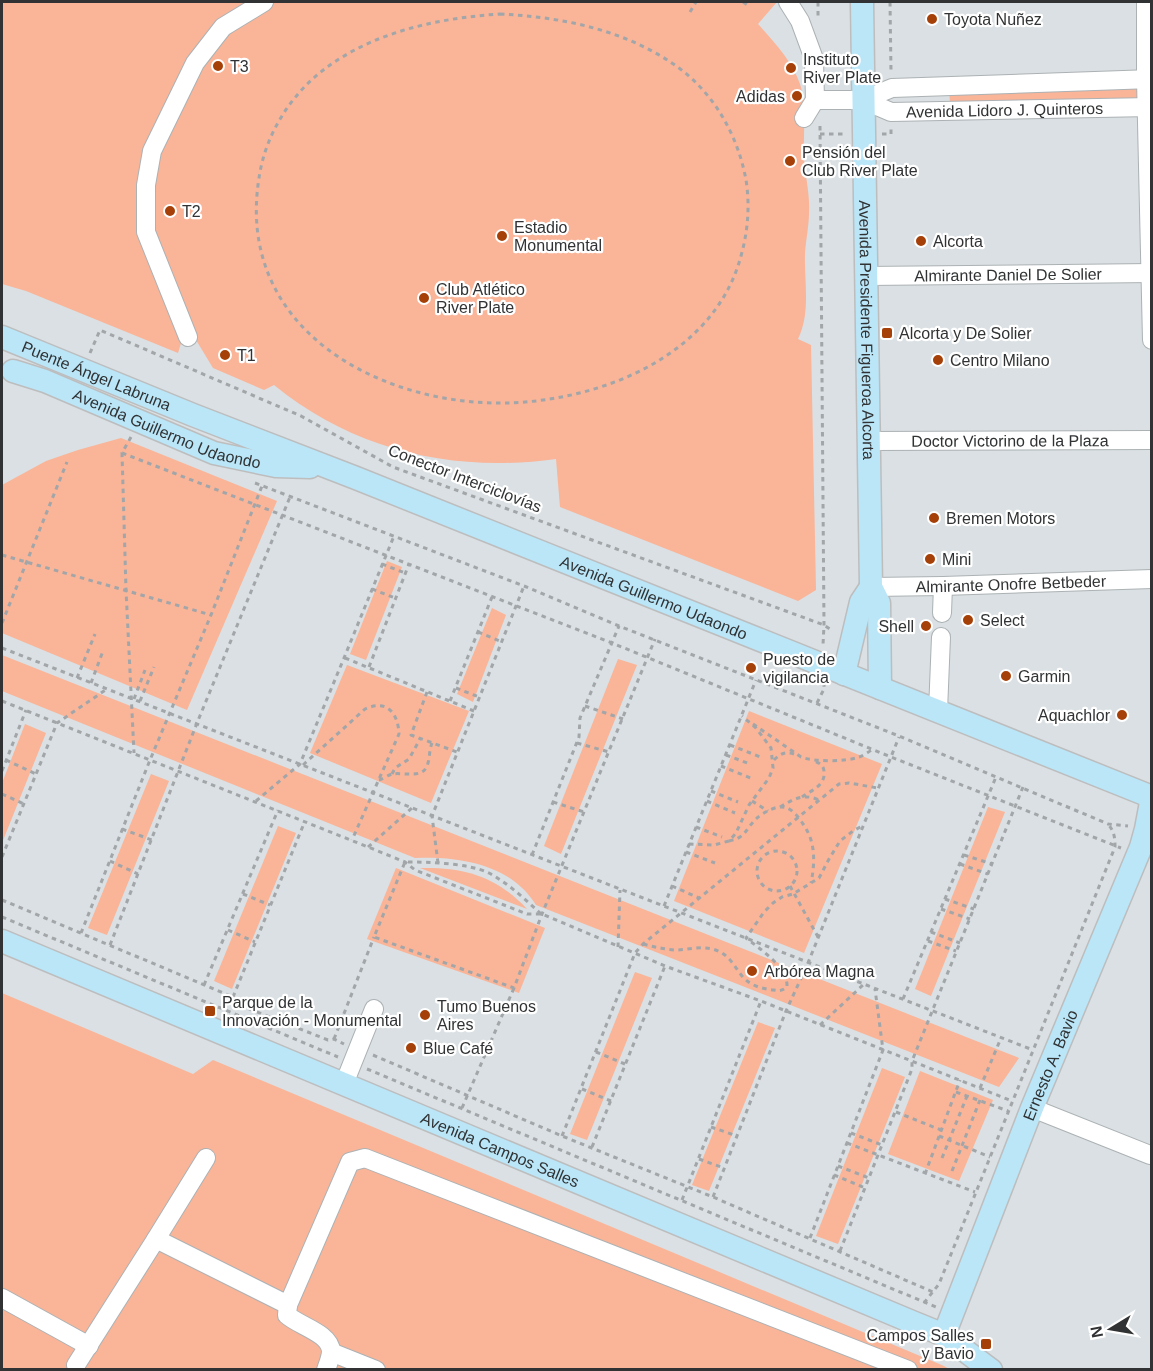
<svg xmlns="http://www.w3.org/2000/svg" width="1153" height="1371" viewBox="0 0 1153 1371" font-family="Helvetica,sans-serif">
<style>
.green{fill:#fab498}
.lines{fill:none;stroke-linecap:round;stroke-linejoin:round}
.minor-casing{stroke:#acb2b4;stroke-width:20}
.major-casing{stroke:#bdbdbe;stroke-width:25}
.path{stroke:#a2a6a9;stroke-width:3;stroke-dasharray:4.5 4.5;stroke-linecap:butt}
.minor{stroke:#fff;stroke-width:18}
.major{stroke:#bae6f8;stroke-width:22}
.poi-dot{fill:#a44008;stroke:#fff;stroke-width:2}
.labels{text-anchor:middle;stroke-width:4.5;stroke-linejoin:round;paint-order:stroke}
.poi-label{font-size:16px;fill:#303233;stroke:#fff;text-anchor:start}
.street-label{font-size:16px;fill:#303233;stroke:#fff}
</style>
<rect width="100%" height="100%" fill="#dae0e3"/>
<g class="green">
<path d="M2,2H777L758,24C774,42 792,61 800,84C807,107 803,133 804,157C805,176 810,193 809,212C809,226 806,239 805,253C804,282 811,312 798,339L811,345L816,590L798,601L560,507L556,459C454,473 355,451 274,385L264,390L213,368L193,335L182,340L178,353L26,291L2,284Z"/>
<polygon points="1138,86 1137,98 950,102 949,91"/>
<polygon points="121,438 277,501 187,710 2,633 2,485 46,461 78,450"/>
<polygon points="387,561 402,567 366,660 350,654"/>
<polygon points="492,608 506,615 473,702 457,694"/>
<path d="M2,655L1019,1058L999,1087L536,905C532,899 527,892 521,887C495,862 450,856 415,858L2,691Z"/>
<polygon points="618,659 637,665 561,854 544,846"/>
<polygon points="347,665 469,711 431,803 310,753"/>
<polygon points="749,711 882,764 804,953 674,901"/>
<polygon points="25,724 46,733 2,843 2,783"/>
<polygon points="151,774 169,781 107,935 88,928"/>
<polygon points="988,807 1005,812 931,996 915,989"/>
<polygon points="278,826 296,833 232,989 214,981"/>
<polygon points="396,868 545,928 519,993 367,939"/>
<path d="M420,868C464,867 496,876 527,909Z"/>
<polygon points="635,972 652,978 587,1140 570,1134"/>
<polygon points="2,993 193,1074 213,1060 944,1366 949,1369 2,1370"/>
<polygon points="758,1022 775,1028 709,1191 692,1185"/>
<polygon points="882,1068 905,1077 838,1244 816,1236"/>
<polygon points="920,1071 993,1100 959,1181 888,1154"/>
</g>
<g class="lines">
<defs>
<g id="minor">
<polyline points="788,2 800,21 814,59 815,100 863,100 892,88 1152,79"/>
<polyline points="1146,2 1146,79 1152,340"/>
<path id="s1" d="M863,100L891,112L1152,107"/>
<polyline points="804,118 815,100"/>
<path id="s2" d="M866,276L1152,273"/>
<polyline points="188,337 146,232 146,185 152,151 195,63 223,27 264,2"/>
<path id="s3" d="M868,441L1152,440"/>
<path id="s4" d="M871,587L943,586L1152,579"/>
<polyline points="942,613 943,586"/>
<polyline points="938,711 941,637"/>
<polyline points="344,1084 374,1009"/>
<polyline points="1032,1108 1150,1155"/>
<polyline points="206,1158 156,1239 288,1305 350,1162 365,1158 908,1370"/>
<polyline points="2,1298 89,1346"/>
<path d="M288,1305L287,1315C299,1326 330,1333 331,1351C331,1357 328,1364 326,1370"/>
<polyline points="331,1352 376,1370"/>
<polyline points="76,1365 156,1239"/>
</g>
<g id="major">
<path id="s5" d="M862,2L871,587L879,603L880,688"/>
<path id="s6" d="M2,337L193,415L356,478L1152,797"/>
<path id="s7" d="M13,371L45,381L214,453L276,466L310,467"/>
<polyline points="844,674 861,602 871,587"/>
<path id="s8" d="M2,941L912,1322L944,1335L991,1370"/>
<path id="s9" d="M944,1335L1032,1108L1141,847L1146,829L1152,797"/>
</g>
</defs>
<use href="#minor" class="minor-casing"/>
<use href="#major" class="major-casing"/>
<g class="path">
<polyline points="743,2 749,6"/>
<polyline points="818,2 818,18"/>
<polyline points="890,2 891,72"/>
<polyline points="690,12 696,2"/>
<path d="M500,14C562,17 627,30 679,68C715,95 738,136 746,180C750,205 748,231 741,256C714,356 602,400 508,403C377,406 235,327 259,178C265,136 289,97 322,71C372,32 438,18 500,14Z"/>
<polyline points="830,64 844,63"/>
<polyline points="820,126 824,625 823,645"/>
<polyline points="820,134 845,134"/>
<polyline points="882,134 891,134 891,129"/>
<polyline points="90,353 100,330 301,416 393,467 824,625 833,631"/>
<polyline points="131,437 122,453 126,590 134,753"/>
<polyline points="122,453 612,643 891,757 1121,848"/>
<polyline points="255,483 524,586 619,626 899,736 1108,824 1128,826"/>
<polyline points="2,555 211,615"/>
<polyline points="382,564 405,573"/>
<polyline points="372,589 395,598"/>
<polyline points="2,623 67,462"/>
<polyline points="478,632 502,642"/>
<polyline points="2,648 1033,1050"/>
<polyline points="345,658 474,711"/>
<polyline points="369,667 409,564"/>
<polyline points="77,678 95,634"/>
<polyline points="91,683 103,651"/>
<polyline points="456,688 479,697"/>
<polyline points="427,692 411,735 457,752"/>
<polyline points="134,699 145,670"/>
<polyline points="2,701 368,847 405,862 415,870 527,914 542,914 665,966 761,1001 1012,1101"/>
<polyline points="140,701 154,667"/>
<polyline points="450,701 492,597"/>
<polyline points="817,703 824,689 824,684"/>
<polyline points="585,706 623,719"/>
<path d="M753,724L801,757C814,762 846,762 859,757C863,756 868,752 872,750"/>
<polyline points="577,743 609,752"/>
<polyline points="730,745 763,758"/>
<polyline points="726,755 750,764"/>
<polyline points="6,760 36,774"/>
<path d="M774,760C780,754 785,751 794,754"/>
<path d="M303,765L365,709C387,699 398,713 399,734L352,840"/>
<polyline points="721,766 753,779"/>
<polyline points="2,771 26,710"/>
<polyline points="392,774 395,768 409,759 420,739"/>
<path d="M379,780C383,779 388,775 392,774C403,772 422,779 427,766C430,759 429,750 432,743"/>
<polyline points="711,791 738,802"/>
<polyline points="2,794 24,804"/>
<path d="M802,797C812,790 826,785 824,771C823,764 819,763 814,761"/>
<polyline points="256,801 300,764 344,658 394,536"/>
<polyline points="707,801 735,813"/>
<polyline points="752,801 768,811"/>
<polyline points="553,802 584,812"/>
<path d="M780,807C794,799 803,793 819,800"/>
<polyline points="696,827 722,837"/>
<polyline points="122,829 152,840"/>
<path d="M729,841C746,838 746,828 757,818C764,812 778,804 787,808C793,810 800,819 803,824C816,842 815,863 811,883"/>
<polyline points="689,844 714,845 729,841 736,833 749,805 769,778 773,768 771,748 756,728 742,716"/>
<polyline points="368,847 412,808"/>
<circle cx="777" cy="871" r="20"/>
<polyline points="686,852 715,863"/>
<polyline points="532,855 579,737 580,718 619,626"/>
<polyline points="964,855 992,864"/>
<polyline points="2,857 57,723 107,689"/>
<polyline points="110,861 138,874"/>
<polyline points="438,863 432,816 524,586"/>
<polyline points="960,864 988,874"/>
<polyline points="672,886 699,898"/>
<polyline points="790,886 818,937"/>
<polyline points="243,894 270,905"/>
<polyline points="945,899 974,909"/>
<polyline points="2,900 233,997 247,1008 328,1040 334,1039 344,1044"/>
<polyline points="664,906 756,680"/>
<polyline points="941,909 970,919"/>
<path d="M541,914C525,899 509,884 489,873C468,863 429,862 405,862L374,937L514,988L542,914L655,639"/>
<polyline points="2,917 338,1057"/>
<polyline points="228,930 255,942"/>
<polyline points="931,932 960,943"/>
<polyline points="81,933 150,760 211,615 262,486"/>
<polyline points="928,941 956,951"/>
<path d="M643,944C654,947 664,949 675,950C690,950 706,944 720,952C730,957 735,967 742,976C750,986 763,989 774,990C780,991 782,991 787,987C788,967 760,949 746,938L764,912L773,903L782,897L793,894L819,878L829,859L840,841L853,831L862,826"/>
<polyline points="110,945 197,723 290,497"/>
<polyline points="618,947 620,890"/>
<polyline points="204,985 278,810"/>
<polyline points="233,997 305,821"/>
<polyline points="903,999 996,777"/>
<polyline points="820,1025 863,985"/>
<polyline points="334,1039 374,937"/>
<polyline points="596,1052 625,1064"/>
<polyline points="373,1055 562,1136 713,1197 933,1292"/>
<polyline points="367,1069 936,1307"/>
<polyline points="980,1088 1001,1038"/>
<polyline points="582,1089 611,1101"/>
<polyline points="956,1092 1008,1111"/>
<polyline points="462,1108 514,988"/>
<polyline points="896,1112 941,1130"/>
<polyline points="711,1127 737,1136"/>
<polyline points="851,1133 882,1145"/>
<polyline points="562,1136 635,953 643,944 839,784 849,783 878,788"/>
<polyline points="939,1136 990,1157"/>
<polyline points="847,1143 975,1192"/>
<polyline points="592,1147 665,966"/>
<polyline points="942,1158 967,1096"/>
<polyline points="699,1159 724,1168"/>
<polyline points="838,1166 869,1178"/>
<polyline points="952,1171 980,1100"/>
<polyline points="925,1174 960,1080"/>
<polyline points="834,1175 865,1188"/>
<polyline points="713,1197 786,1011 808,963 899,737"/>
<polyline points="682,1200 761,1001"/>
<polyline points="810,1238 883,1050 875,989"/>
<polyline points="840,1251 912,1069 912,1061 1023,787"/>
<path d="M924,1303L939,1284L1115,847C1115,837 1114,831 1108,824"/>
</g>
<use href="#minor" class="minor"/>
<use href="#major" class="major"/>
</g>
<g class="poi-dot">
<circle cx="932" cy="19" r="6"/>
<circle cx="218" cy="66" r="6"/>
<circle cx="791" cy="68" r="6"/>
<circle cx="797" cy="96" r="6"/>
<circle cx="790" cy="161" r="6"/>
<circle cx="170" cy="211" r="6"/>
<circle cx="502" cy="236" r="6"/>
<circle cx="921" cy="241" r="6"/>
<circle cx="424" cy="298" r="6"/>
<rect x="881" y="327" width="12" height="12" rx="3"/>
<circle cx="225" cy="355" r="6"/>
<circle cx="938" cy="360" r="6"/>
<circle cx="934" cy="518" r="6"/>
<circle cx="930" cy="559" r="6"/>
<circle cx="968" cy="620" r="6"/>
<circle cx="926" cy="626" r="6"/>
<circle cx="751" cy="668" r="6"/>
<circle cx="1006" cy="676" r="6"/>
<circle cx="1122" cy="715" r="6"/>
<circle cx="752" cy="971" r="6"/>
<rect x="204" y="1005" width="12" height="12" rx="3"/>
<circle cx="425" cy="1015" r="6"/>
<circle cx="411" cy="1048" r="6"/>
<rect x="980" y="1338" width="12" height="12" rx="3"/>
</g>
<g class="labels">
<g class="poi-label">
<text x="944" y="25">Toyota Nuñez</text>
<text x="803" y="65">Instituto<tspan x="803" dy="18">River Plate</tspan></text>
<text x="230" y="72">T3</text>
<text x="785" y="102" text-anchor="end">Adidas</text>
<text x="802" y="158">Pensión del<tspan x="802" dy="18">Club River Plate</tspan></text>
<text x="182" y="217">T2</text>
<text x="514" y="233">Estadio<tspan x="514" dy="18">Monumental</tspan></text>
<text x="933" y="247">Alcorta</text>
<text x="436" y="295">Club Atlético<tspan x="436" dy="18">River Plate</tspan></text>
<text x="899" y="339">Alcorta y De Solier</text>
<text x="237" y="361">T1</text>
<text x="950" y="366">Centro Milano</text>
<text x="946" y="524">Bremen Motors</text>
<text x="942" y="565">Mini</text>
<text x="980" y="626">Select</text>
<text x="914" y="632" text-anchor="end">Shell</text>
<text x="763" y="665">Puesto de<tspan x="763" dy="18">vigilancia</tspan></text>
<text x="1018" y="682">Garmin</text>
<text x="1110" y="721" text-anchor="end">Aquachlor</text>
<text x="764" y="977">Arbórea Magna</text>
<text x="222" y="1008">Parque de la<tspan x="222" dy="18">Innovación - Monumental</tspan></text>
<text x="437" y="1012">Tumo Buenos<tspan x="437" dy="18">Aires</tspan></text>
<text x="423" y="1054">Blue Café</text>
<text x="974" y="1341" text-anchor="end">Campos Salles<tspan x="974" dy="18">y Bavio</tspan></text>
</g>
<g class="street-label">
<text dy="6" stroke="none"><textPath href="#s1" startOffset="144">Avenida Lidoro J. Quinteros</textPath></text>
<text dy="6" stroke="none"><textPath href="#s2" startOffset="142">Almirante Daniel De Solier</textPath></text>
<text dy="6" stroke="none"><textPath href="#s5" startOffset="328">Avenida Presidente Figueroa Alcorta</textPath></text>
<text dy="6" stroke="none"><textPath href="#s6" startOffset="102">Puente Ángel Labruna</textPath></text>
<text dy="6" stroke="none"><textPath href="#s7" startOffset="165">Avenida Guillermo Udaondo</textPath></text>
<text dy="6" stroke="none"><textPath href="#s3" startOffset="142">Doctor Victorino de la Plaza</textPath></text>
<text transform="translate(465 478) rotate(21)" y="6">Conector Interciclovías</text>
<text dy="6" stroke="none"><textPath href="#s4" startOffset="140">Almirante Onofre Betbeder</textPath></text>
<text dy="6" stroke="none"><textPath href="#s6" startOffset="702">Avenida Guillermo Udaondo</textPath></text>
<text dy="6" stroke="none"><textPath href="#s9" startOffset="290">Ernesto A. Bavio</textPath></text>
<text dy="6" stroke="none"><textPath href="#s8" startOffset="540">Avenida Campos Salles</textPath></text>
</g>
</g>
<rect width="1153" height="1371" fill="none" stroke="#303233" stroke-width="6"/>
<g transform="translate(1111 1329) rotate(259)" stroke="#ffffff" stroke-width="4.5" paint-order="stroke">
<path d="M0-4.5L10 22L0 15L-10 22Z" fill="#303233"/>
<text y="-9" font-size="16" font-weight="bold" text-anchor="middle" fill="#303233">N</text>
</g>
</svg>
